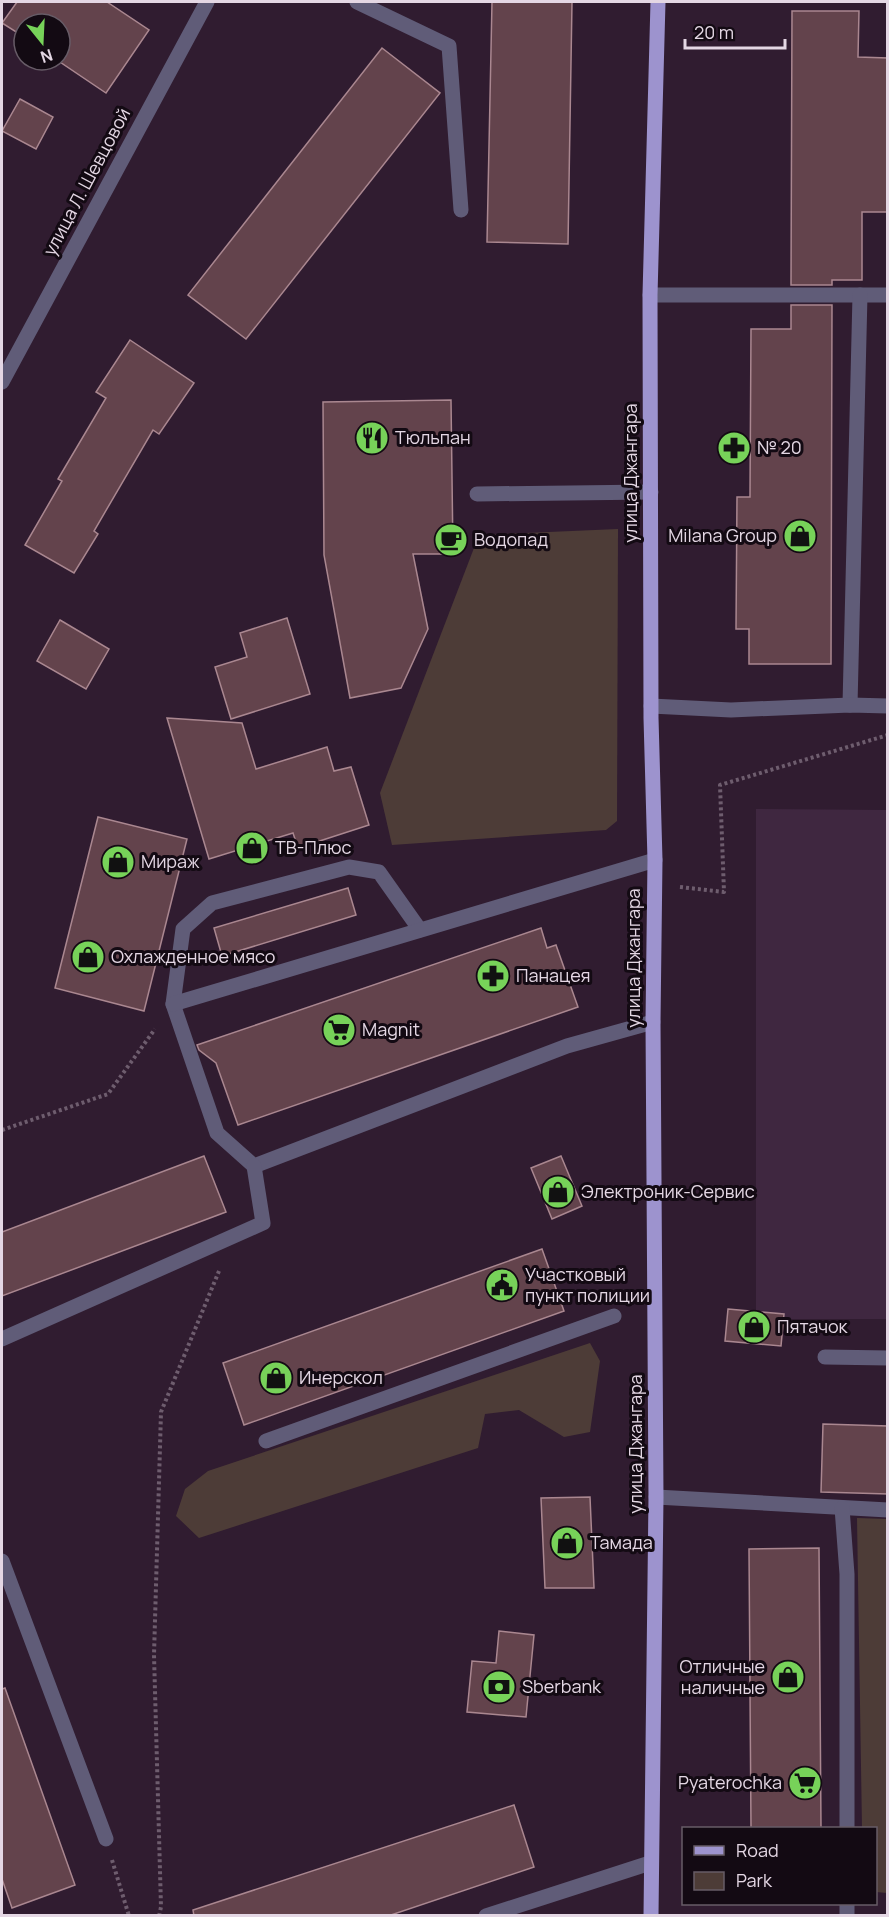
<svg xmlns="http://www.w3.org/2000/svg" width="889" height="1917" viewBox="0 0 889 1917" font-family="Manrope,sans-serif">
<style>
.built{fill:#3f2740}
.green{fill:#4d3c37}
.building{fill:#63434c;stroke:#aa8790;stroke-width:1.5}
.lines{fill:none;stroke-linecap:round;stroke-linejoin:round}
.path{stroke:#6e5d6e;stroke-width:4;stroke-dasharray:3 3;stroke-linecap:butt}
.service{stroke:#605c78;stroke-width:15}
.minor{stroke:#605c78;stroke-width:15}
.tertiary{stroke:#605c78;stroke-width:15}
.primary{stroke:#9d93ce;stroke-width:15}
.labels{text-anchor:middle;stroke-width:6;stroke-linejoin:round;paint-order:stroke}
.street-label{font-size:18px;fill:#e4d7e4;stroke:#130a13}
.poi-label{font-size:18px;fill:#e4d7e4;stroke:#130a13;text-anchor:start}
</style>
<rect width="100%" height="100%" fill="#301c30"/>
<polygon class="built" points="756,809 887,810 887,1319 756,1319"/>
<g class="green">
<polygon points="618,529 617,821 606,830 392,845 380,793 479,535"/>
<polygon points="590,1343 600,1361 590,1432 564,1437 519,1410 485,1414 478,1448 199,1538 176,1516 185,1489 208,1471"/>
<polygon points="857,1518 887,1519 887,1893 876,1892 876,1828 862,1828"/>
</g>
<g class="building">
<polygon points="17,2 107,2 149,30 106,93 57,60 60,60 60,24 24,24 24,37 2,23"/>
<polygon points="492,2 572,2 568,244 487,242"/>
<polygon points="792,11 859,11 858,57 888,58 888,212 862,212 862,280 832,280 832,285 791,285"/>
<polygon points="382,48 440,93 246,339 188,295"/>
<polygon points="20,99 53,117 36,149 2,131"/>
<polygon points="791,305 832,305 831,664 749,664 749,629 736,629 737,497 750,497 751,329 791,329"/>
<polygon points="130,340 194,383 159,434 153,430 94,531 98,534 74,573 25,545 62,481 58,479 106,398 96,392"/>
<polygon points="451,400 453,554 413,554 428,629 401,688 350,698 324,555 323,402"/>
<polygon points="287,618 310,694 231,719 215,667 247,657 240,633"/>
<polygon points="60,620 109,649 86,689 37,661"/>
<polygon points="167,718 242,723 256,769 327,747 334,771 351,767 369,825 298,848 293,833 209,859"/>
<polygon points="98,817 187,839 144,1011 55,988"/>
<polygon points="348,888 356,915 222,956 214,928"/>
<polygon points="541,928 547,948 556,945 578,1007 238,1125 216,1063 199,1050 197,1045"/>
<polygon points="204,1156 226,1212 2,1296 2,1232"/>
<polygon points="561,1156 582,1206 552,1219 531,1168"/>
<polygon points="542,1249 564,1311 244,1425 223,1363"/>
<polygon points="728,1309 784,1314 781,1346 725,1341"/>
<polygon points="823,1424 888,1426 888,1494 821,1492"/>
<polygon points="590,1497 594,1588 545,1588 541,1498"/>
<polygon points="819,1548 821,1828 751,1828 749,1549"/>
<polygon points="499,1631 534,1635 526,1717 467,1712 472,1661 496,1663"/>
<polygon points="5,1688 75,1885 12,1908 2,1879 2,1689"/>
<polygon points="514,1805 534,1867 388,1916 194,1916 193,1910"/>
</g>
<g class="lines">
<g class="path">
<polyline points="680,887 724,892 720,785 888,735"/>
<polyline points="2,1130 108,1094 155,1029"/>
<polyline points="112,1860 129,1916"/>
<polyline points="159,1916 161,1907 154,1655 161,1412 219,1271"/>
</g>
<g class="service">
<polyline points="357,2 449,46 461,210"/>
<polyline points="650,295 888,295"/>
<polyline points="477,494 651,492"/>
<polyline points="850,705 860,295"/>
<polyline points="420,930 379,872 349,867 212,903 183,929 173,1004 217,1133 254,1166 567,1046 653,1022"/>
<polyline points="173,1004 655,860"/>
<polyline points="2,1339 263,1223 254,1166"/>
<polyline points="825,1357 888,1358"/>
<polyline points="266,1441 614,1316"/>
<polyline points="656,1497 888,1510"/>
<polyline points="842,1508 847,1574 847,1828"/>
<polyline points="2,1561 106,1839"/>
<polyline points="847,1904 847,1916"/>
<polyline points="486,1916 650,1863"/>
</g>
<polyline class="minor" points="651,706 731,710 850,705 888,706"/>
<polyline class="tertiary" points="2,382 207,2"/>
<polyline class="primary" points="651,1916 656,1497 653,1022 655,860 651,718 650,295 658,2"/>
</g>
<defs>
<symbol id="restaurant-disc" viewBox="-11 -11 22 22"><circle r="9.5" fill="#77d259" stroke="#130a13"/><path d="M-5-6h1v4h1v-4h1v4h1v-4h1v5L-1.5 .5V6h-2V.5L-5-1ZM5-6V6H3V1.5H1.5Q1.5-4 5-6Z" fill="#111"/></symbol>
<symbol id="pharmacy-disc" viewBox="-11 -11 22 22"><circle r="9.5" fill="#77d259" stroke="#130a13"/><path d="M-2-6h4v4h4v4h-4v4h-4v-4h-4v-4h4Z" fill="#111"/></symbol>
<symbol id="shop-disc" viewBox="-11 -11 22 22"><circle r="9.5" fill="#77d259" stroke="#130a13"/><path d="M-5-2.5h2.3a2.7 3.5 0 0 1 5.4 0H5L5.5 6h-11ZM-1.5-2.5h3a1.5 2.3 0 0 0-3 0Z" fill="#111"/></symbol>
<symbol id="cafe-disc" viewBox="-11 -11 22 22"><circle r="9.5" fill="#77d259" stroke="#130a13"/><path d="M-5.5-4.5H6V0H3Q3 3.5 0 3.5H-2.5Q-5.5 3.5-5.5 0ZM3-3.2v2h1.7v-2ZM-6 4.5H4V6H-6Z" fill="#111"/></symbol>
<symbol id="supermarket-disc" viewBox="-11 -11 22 22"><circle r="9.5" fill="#77d259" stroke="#130a13"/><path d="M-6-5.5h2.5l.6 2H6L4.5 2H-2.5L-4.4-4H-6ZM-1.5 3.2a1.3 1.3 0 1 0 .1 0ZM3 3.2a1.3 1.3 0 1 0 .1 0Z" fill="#111"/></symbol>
<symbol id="civic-disc" viewBox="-11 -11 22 22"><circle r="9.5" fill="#77d259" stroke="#130a13"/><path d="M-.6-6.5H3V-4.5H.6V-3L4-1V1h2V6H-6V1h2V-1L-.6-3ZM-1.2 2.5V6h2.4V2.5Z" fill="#111"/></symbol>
<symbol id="bank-disc" viewBox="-11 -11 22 22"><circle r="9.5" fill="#77d259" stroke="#130a13"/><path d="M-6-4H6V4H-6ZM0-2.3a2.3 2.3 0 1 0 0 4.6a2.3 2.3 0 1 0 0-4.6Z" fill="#111"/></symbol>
</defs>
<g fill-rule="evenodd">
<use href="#restaurant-disc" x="353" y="419" width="38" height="38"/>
<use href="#pharmacy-disc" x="715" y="429" width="38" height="38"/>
<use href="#shop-disc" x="781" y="517" width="38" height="38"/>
<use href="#cafe-disc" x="432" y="521" width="38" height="38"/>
<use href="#shop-disc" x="233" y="829" width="38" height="38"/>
<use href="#shop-disc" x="99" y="843" width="38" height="38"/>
<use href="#shop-disc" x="69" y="938" width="38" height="38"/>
<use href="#pharmacy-disc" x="474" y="957" width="38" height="38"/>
<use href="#supermarket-disc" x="320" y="1011" width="38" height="38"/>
<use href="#shop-disc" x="539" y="1173" width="38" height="38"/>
<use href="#civic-disc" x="483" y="1266" width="38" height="38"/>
<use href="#shop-disc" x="735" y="1308" width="38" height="38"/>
<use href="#shop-disc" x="257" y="1359" width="38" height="38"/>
<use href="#shop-disc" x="548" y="1524" width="38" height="38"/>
<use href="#shop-disc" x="769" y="1658" width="38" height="38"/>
<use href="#bank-disc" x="480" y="1668" width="38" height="38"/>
<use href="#supermarket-disc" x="786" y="1764" width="38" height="38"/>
</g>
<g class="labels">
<g class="street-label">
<text transform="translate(87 182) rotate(-62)" y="6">улица Л. Шевцовой</text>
<text transform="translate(631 473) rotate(-90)" y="6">улица Джангара</text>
<text transform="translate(634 958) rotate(-90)" y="6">улица Джангара</text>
<text transform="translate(636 1444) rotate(-90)" y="6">улица Джангара</text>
</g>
<g class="poi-label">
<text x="395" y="444">Тюльпан</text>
<text x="757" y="454">№ 20</text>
<text x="777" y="542" text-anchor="end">Milana Group</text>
<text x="474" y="546">Водопад</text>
<text x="275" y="854">ТВ-Плюс</text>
<text x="141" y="868">Мираж</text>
<text x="111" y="963">Охлажденное мясо</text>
<text x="516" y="982">Панацея</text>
<text x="362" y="1036">Magnit</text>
<text x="581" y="1198">Электроник-Сервис</text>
<text x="525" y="1281">Участковый<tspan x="525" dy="21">пункт полиции</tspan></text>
<text x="777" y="1333">Пятачок</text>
<text x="299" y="1384">Инерскол</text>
<text x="590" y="1549">Тамада</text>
<text x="765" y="1673" text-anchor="end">Отличные<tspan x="765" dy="21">наличные</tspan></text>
<text x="522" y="1693">Sberbank</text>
<text x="782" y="1789" text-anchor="end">Pyaterochka</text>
</g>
</g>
<rect width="889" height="1917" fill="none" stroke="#e4d7e4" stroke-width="6"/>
<rect x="682" y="1827" width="195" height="78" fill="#130a13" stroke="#675c67" stroke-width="1.5"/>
<rect x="694" y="1846" width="30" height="9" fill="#9d93ce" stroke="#675c67" stroke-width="1.5"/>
<text x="736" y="1857" font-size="18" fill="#e4d7e4">Road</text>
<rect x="694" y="1872" width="30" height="18" fill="#4d3c37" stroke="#675c67" stroke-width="1.5"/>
<text x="736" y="1887" font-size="18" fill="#e4d7e4">Park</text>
<g transform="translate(42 42) rotate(162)"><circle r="28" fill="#130a13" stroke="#675c67" stroke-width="1.5"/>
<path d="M0-4.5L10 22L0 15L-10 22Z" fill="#77d259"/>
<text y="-9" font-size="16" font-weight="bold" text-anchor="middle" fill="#e4d7e4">N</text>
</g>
<path d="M685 39v9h100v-9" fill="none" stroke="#e4d7e4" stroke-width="3"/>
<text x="694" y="39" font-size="18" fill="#e4d7e4" stroke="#130a13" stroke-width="4.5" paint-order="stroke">20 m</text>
</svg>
